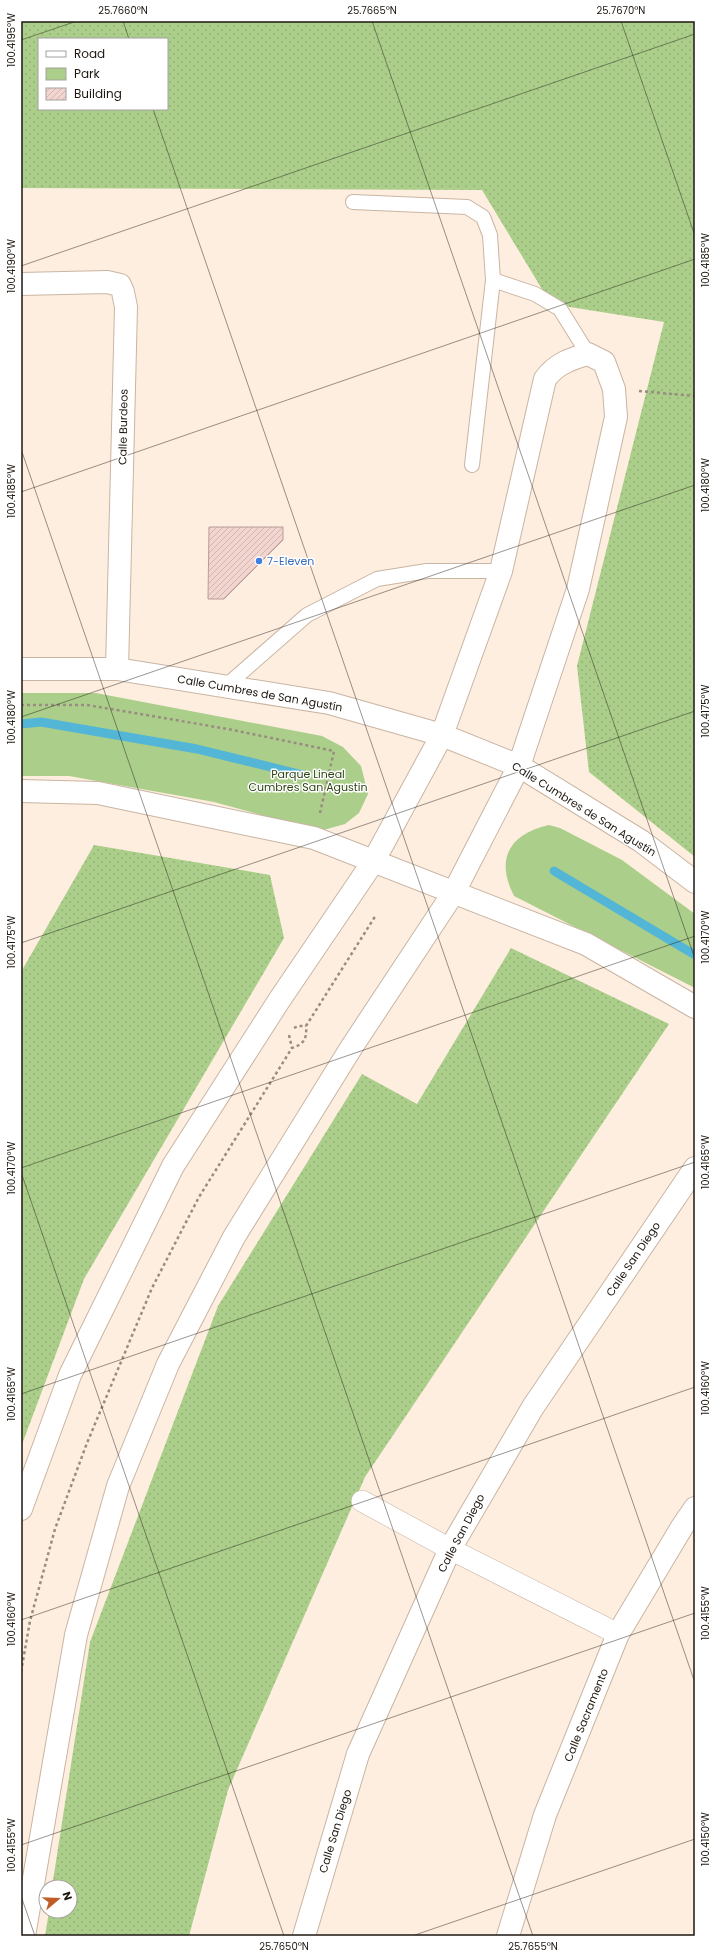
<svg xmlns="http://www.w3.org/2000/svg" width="716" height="1957" viewBox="0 0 716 1957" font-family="Poppins,sans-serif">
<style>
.grass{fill:url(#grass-dots);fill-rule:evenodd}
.park{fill:#abcf8a}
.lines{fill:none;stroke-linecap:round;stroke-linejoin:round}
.stream{stroke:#53b6d7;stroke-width:9}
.building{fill:url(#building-hatch);stroke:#b89c98}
.service-casing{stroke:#c9b5a3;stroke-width:16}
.pedestrian-casing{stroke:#c9b5a3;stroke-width:22}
.minor-casing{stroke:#c9b5a3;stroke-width:24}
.tertiary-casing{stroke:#c9b5a3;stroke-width:24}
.path{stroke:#998d81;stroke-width:2.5;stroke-dasharray:3 3;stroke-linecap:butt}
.service{stroke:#fff;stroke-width:14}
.pedestrian{stroke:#fff;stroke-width:21}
.minor{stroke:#fff;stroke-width:22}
.tertiary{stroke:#fff;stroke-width:22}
.ticks{fill:none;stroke:#1e1710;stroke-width:1;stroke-opacity:0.45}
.shop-dot{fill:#3f7fe0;stroke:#fff;stroke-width:1.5}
.labels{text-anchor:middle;stroke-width:3;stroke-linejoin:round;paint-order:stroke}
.street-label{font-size:11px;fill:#1e1710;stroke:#fff}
.shop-label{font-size:11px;fill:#366cbe;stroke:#fff;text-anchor:start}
.park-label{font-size:11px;fill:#2e4513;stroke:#fff}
.neatline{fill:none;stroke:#1e1710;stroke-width:1.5}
.ticks-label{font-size:10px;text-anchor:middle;fill:#1e1710}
</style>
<defs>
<pattern id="grass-dots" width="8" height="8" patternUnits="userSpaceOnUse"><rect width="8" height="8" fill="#abcf8a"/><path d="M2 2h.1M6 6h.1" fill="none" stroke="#93b176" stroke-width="1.8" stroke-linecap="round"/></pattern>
<pattern id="building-hatch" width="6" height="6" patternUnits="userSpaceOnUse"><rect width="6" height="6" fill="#f3d5d0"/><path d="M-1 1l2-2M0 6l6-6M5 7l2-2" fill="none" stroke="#d0b6b2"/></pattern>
</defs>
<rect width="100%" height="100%" fill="#feeedf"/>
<g class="grass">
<path d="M21,21H695V857L589,772L577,666L664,322L551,304L482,190L21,188ZM39,39H167V109H39Z"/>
<polygon points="94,845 270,875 284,938 84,1279 21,1447 21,972"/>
<polygon points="511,948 669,1024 365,1477 228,1790 189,1936 45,1936 49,1911 70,1911 70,1887 52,1887 90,1642 218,1306 362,1074 417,1104"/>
</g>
<g class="park">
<polygon points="21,693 96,693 322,736 343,747 361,766 368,794 359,813 345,824 320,831 214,802 69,776 21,776"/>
<path d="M549,825L560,828L622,860L695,914V988L514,896C495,859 509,834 549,825Z"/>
</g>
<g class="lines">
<g class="stream">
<polyline points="21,724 41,722 197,749 303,775"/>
<polyline points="554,871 695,955"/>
</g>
</g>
<polygon class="building" points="209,527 283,527 283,540 224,599 208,599"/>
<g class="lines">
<defs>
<g id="service">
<polyline points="353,202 467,207 483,217 490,235 493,280 472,465"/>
<polyline points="493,280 535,294 560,309 588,354"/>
<polyline points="226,686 307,615 377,579 427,571 501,571"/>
</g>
<polyline id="pedestrian" points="362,1501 450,1549 618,1634"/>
<g id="minor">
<polyline points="21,284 107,282 120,285 123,292 126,307 117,669"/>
<path d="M442,735L501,571L545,379C556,364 570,359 588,354L604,362L614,389L616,417L578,589L519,766"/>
<polyline points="304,1936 358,1754 450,1549 533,1407 695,1168"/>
<polyline points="508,1936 545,1815 618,1634 682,1527 695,1508"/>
</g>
<g id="tertiary">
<polyline points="21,669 117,669 329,703 442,735 519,766 641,841 695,882"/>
<polyline points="21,791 98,793 314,838 586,944 695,1007"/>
<polyline points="21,1509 70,1375 173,1166 280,999 373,862 442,735"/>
<polyline points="24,1936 76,1635 118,1486 168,1364 234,1237 351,1048 454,892 519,766"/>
</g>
</defs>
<use href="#service" class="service-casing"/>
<use href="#pedestrian" class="pedestrian-casing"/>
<use href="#minor" class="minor-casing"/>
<use href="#tertiary" class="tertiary-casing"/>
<g class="path">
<polyline points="639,391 695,396"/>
<polyline points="21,705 87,705 228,729 334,751 320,813"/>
<polyline points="294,1028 298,1026 306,1026"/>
<polyline points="289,1035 292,1048"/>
<path d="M21,1672L30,1621L55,1529L87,1443L152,1288L199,1197L292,1048C304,1044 307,1039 306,1026L376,915"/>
</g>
<use href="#service" class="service"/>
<use href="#pedestrian" class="pedestrian"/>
<use href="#minor" class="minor"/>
<use href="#tertiary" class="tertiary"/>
</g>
<path class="ticks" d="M123,21L129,39M372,21L695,959M621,21L695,236M21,40L77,21M153,109L695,1683M21,266L695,34M21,449L533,1936M21,492L695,259M21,717L695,485M21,943L695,711M21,1168L695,936M21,1172L284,1936M21,1394L695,1162M21,1620L695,1387M21,1845L695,1613M21,1896L35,1936M412,1936L695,1839"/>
<circle class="shop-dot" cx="259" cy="561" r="4"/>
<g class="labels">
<g class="street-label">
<text transform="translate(123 427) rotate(-89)" y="4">Calle Burdeos</text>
<text transform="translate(260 693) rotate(10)" y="4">Calle Cumbres de San Agustín</text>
<text transform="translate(584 809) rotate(32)" y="4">Calle Cumbres de San Agustín</text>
<text transform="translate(633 1259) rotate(-56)" y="4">Calle San Diego</text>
<text transform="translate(461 1533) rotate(-62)" y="4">Calle San Diego</text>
<text transform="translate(586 1715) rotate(-68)" y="4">Calle Sacramento</text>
<text transform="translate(335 1831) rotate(-73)" y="4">Calle San Diego</text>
</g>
<g class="shop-label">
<text x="267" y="565">7-Eleven</text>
</g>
<g class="park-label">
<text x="308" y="778">Parque Lineal<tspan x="308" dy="13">Cumbres San Agustin</tspan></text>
</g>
</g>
<rect width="716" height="1957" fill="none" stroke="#ffffff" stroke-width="44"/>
<rect x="38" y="38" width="130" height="72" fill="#ffffff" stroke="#a5a29f"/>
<rect x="46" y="51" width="20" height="6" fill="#ffffff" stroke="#a5a29f"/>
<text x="74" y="58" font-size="12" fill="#1e1710">Road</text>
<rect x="46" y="68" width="20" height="12" fill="#abcf8a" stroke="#a5a29f"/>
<text x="74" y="78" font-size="12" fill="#1e1710">Park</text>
<rect x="46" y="88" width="20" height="12" fill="url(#building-hatch)" stroke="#a5a29f"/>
<text x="74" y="98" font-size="12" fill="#1e1710">Building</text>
<g transform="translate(58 1899) rotate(71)"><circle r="19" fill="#ffffff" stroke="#a5a29f"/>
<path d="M0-3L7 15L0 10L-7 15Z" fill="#c05c25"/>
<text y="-6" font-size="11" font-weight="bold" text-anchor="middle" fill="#1e1710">N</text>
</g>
<rect x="22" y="22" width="672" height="1913" class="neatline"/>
<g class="ticks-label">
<text x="123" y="14">25.7660°N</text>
<text x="372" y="14">25.7665°N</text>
<text x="621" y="14">25.7670°N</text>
<text transform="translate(11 40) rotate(-90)" y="4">100.4195°W</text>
<text transform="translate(705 260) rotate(-90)" y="4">100.4185°W</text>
<text transform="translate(11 266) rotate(-90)" y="4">100.4190°W</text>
<text transform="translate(705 485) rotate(-90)" y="4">100.4180°W</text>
<text transform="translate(11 491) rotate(-90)" y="4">100.4185°W</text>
<text transform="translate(705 711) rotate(-90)" y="4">100.4175°W</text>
<text transform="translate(11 717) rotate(-90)" y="4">100.4180°W</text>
<text transform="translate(705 937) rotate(-90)" y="4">100.4170°W</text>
<text transform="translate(11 942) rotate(-90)" y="4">100.4175°W</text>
<text transform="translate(705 1162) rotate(-90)" y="4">100.4165°W</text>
<text transform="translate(11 1168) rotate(-90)" y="4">100.4170°W</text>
<text transform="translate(705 1388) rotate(-90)" y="4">100.4160°W</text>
<text transform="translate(11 1394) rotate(-90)" y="4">100.4165°W</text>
<text transform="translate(705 1613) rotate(-90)" y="4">100.4155°W</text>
<text transform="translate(11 1619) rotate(-90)" y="4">100.4160°W</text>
<text transform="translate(705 1839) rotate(-90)" y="4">100.4150°W</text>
<text transform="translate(11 1845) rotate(-90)" y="4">100.4155°W</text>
<text x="284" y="1950">25.7650°N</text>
<text x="533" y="1950">25.7655°N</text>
</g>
</svg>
